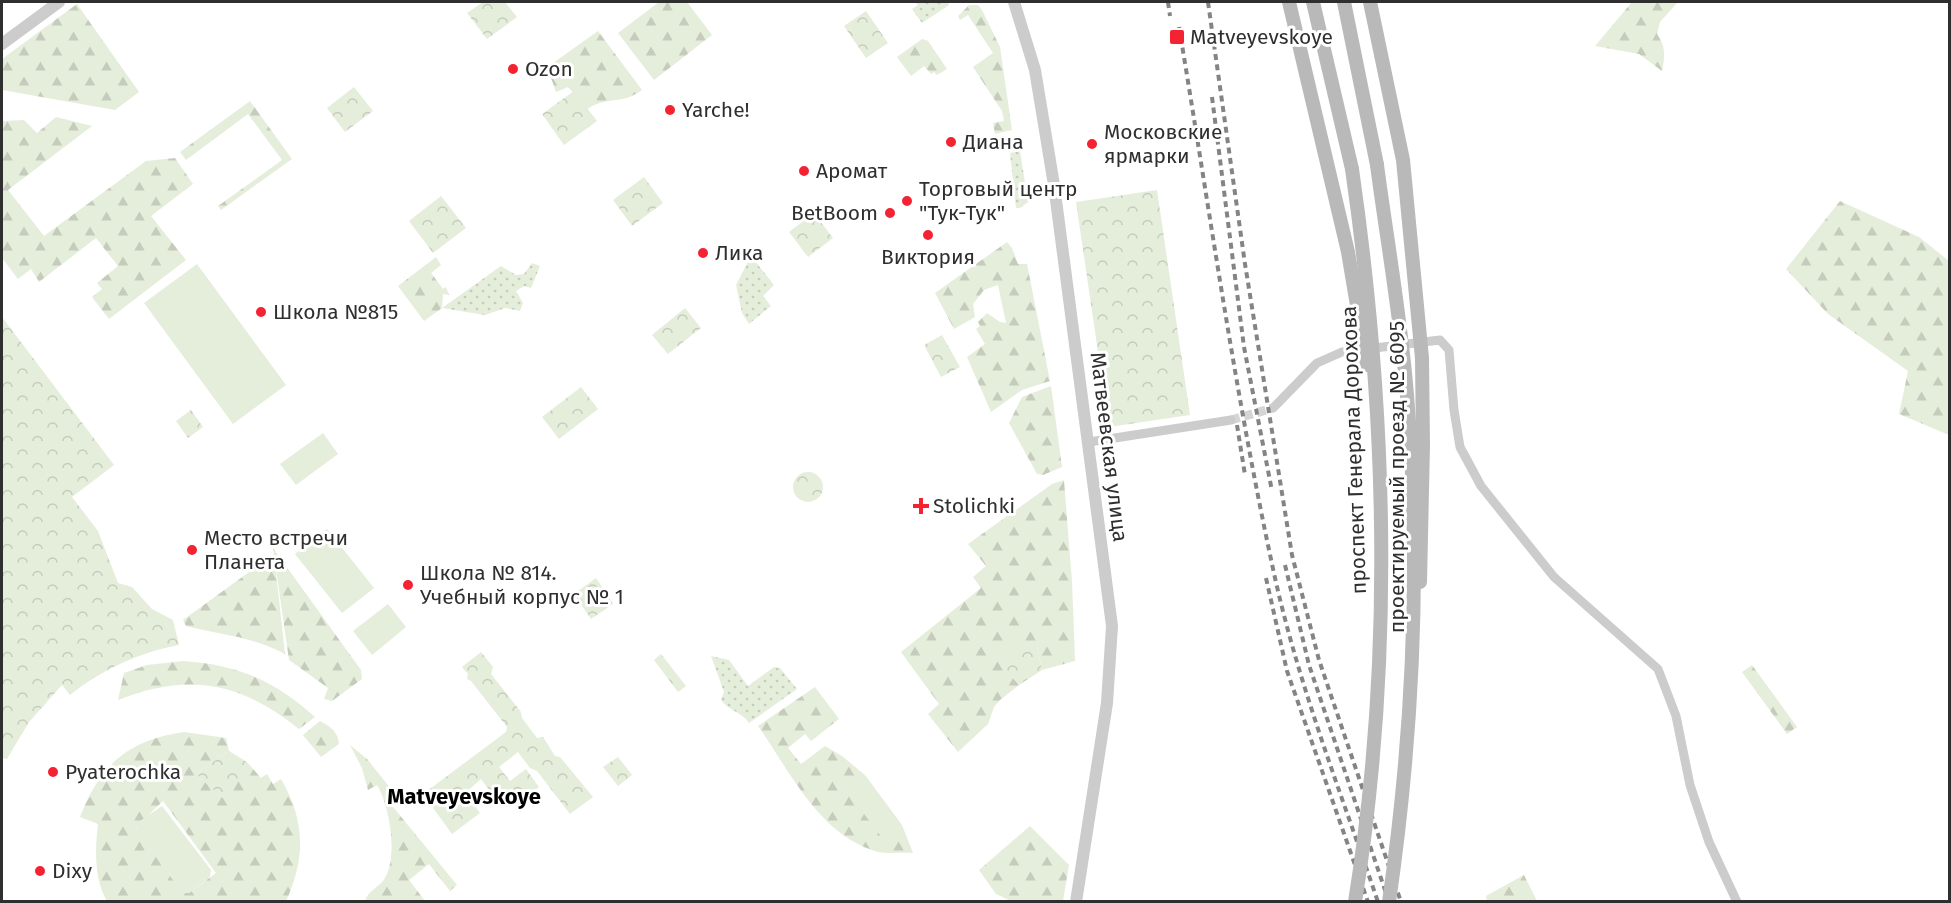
<svg xmlns="http://www.w3.org/2000/svg" width="1951" height="903" viewBox="0 0 1951 903" font-family="'Fira Sans',sans-serif">
<style>
.grass{fill:url(#grass-dots)}
.forest{fill:url(#forest-firs);fill-rule:evenodd}
.park{fill:url(#park-crowns)}
.garden{fill:#e5eddb}
.lines{fill:none;stroke-linecap:round;stroke-linejoin:round}
.minor-tunnel{stroke:#d5d5d5;stroke-width:9;stroke-dasharray:9 4.5;stroke-linecap:butt}
.minor{stroke:#ccc;stroke-width:9}
.tertiary{stroke:#ccc;stroke-width:12}
.secondary{stroke:#b9b9b9;stroke-width:14}
.rail{stroke:#848484;stroke-width:4;stroke-dasharray:6 4.5;stroke-linecap:butt}
.secondary-bridge{stroke:#b9b9b9;stroke-width:14}
.poi-dot{fill:#f32332;stroke:#fff;stroke-width:2}
.labels{text-anchor:middle;stroke-width:6;stroke-linejoin:round;paint-order:stroke}
.poi-label{font-size:21px;fill:#2f2f2f;stroke:#fff;text-anchor:start}
.street-label{font-size:21px;fill:#2f2f2f;stroke:#fff}
.neighbourhood-label{font-size:22px;font-weight:bold;fill:#000;stroke:#fff}
</style>
<defs>
<pattern id="grass-dots" width="8" height="8" patternUnits="userSpaceOnUse" patternTransform="scale(1.5)"><rect width="8" height="8" fill="#e5eddb"/><path d="M2 2h.1M6 6h.1" fill="none" stroke="#c5ccbc" stroke-width="1.8" stroke-linecap="round"/></pattern>
<pattern id="forest-firs" width="22" height="20" patternUnits="userSpaceOnUse" patternTransform="scale(1.5)"><rect width="22" height="20" fill="#e5eddb"/><path d="M5 1l3.5 6h-7zM16 11l3.5 6h-7z" fill="#c5ccbc"/></pattern>
<pattern id="park-crowns" width="20" height="18" patternUnits="userSpaceOnUse" patternTransform="scale(1.5)"><rect width="20" height="18" fill="#e5eddb"/><path d="M2 6a3 3 0 1 1 6 0M12 15a3 3 0 1 1 6 0" fill="none" stroke="#c5ccbc"/></pattern>
</defs>
<rect width="100%" height="100%" fill="#fff"/>
<g class="grass">
<polygon points="915,2 948,2 949,5 922,23 912,9 918,5"/>
<polygon points="1020,151 1028,202 1020,208 1016,208 1010,153"/>
<polygon points="751,256 774,285 763,296 771,306 749,324 742,313 736,285"/>
<polygon points="532,263 540,266 531,288 524,286 516,291 523,303 520,311 505,308 485,315 442,308 501,266 516,275 524,274"/>
<path d="M711,656L729,660L748,686L774,667L780,668L797,689L749,723C742,712 729,711 721,700L724,692Z"/>
</g>
<g class="forest">
<polygon points="659,2 687,2 712,35 654,80 618,33"/>
<path d="M1632,2H1678L1660,22L1657,34C1666,47 1665,56 1662,71L1639,54L1595,46Z"/>
<polygon points="77,4 139,92 115,110 2,90 2,59"/>
<polygon points="969,5 978,5 982,10 1000,47 1012,130 995,134 993,123 1004,121 1002,111 973,67 993,53 968,15 960,20 958,16"/>
<path d="M598,31L642,90C620,106 609,95 587,109L568,87L556,92L551,78L553,63Z"/>
<polygon points="922,39 928,41 947,69 937,75 934,72 931,74 924,66 911,76 897,57"/>
<polygon points="250,101 292,159 221,210 218,206 282,160 248,114 186,160 180,152"/>
<polygon points="56,117 92,126 8,190 44,236 146,161 175,158 193,184 151,216 186,260 109,319 92,297 102,289 97,283 118,266 96,238 39,282 31,269 18,279 2,258 2,121 24,120 37,133"/>
<polygon points="1840,201 1919,237 1949,261 1949,435 1899,414 1908,371 1828,314 1786,269"/>
<polygon points="1007,242 1012,248 1018,264 1027,264 1050,381 1022,390 991,412 967,357 985,344 976,329 980,326 978,322 987,313 1000,322 1006,323 998,285 984,290 973,304 975,317 954,329 935,293"/>
<polygon points="436,257 441,265 431,273 443,289 446,287 449,295 443,294 442,308 424,321 398,286"/>
<polygon points="1051,386 1062,467 1043,475 1037,474 1009,423 1022,397"/>
<polygon points="1064,480 1072,582 1075,661 1042,670 1037,646 1005,669 1019,685 1000,700 994,707 988,724 958,752 928,714 939,704 901,652 981,588 973,577 986,566 968,544 1052,484"/>
<polygon points="273,548 361,670 362,679 332,701 324,699 328,688 289,660"/>
<path d="M274,554L285,654C251,636 222,635 186,626L183,620Z"/>
<path d="M183,661C239,665 273,680 315,717L299,729C241,682 188,672 118,700L124,673L147,665Z"/>
<polygon points="1752,665 1797,727 1787,734 1742,672"/>
<path d="M815,687L839,719L811,741L805,734L788,748L801,764L825,746L842,756L865,775L847,790L883,838L902,825L913,853C900,852 883,855 872,850C818,832 789,770 758,726Z"/>
<path d="M320,721C330,726 338,732 339,744L321,757L303,735Z"/>
<path d="M184,732L226,738L229,751L201,770L198,776L225,799L247,762L261,778L267,774L273,784L281,779C305,820 306,858 286,901H107C94,880 95,848 98,824L80,817C100,765 128,740 184,732ZM163,801L216,873L189,893L182,892L137,830L136,827Z"/>
<path d="M350,745L367,759L396,795L389,802L457,885L450,891L429,864L409,880L425,901H365C368,891 376,889 383,881C399,860 390,806 377,785L368,790L362,768Z"/>
<polygon points="1030,826 1069,865 1063,901 1011,901 996,894 979,870"/>
<polygon points="1524,875 1537,901 1487,901 1486,896"/>
</g>
<g class="park">
<polygon points="483,2 505,2 517,17 487,39 467,13"/>
<polygon points="866,11 888,43 866,58 844,26"/>
<polygon points="354,87 373,111 345,132 327,108"/>
<polygon points="574,91 597,121 564,145 542,114"/>
<polygon points="644,177 663,203 632,226 613,200"/>
<polygon points="1157,190 1190,415 1109,427 1076,202"/>
<polygon points="441,196 466,228 433,253 409,221"/>
<polygon points="814,213 833,238 808,257 789,232"/>
<polygon points="685,308 701,328 668,354 652,335"/>
<path d="M2,317L114,465L72,497L98,531L118,583L132,587L152,609L173,620L179,645C140,652 101,670 70,695L62,685L29,722L7,759L2,758Z"/>
<polygon points="942,335 960,367 941,377 924,345"/>
<polygon points="581,387 598,409 559,439 542,417"/>
<polygon points="191,410 203,427 188,438 176,421"/>
<circle cx="808" cy="487" r="15"/>
<polygon points="596,578 613,604 591,619 574,594"/>
<polygon points="1021,641 1037,646 1042,670 1019,685 1005,669 1007,653"/>
<polygon points="481,652 493,667 491,674 521,712 522,718 537,738 543,737 555,756 560,757 593,797 570,814 537,771 530,768 518,752 499,767 510,781 526,769 539,787 513,806 502,807 481,779 465,793 480,813 452,834 423,794 506,732 507,727 471,681 467,679 468,674 462,667"/>
<polygon points="661,654 686,686 678,692 654,660"/>
<polygon points="229,751 247,762 225,800 198,776 201,770"/>
<polygon points="618,757 632,775 618,786 603,767"/>
</g>
<g class="garden">
<polygon points="197,264 286,385 233,424 144,303"/>
<polygon points="323,433 338,454 296,485 280,464"/>
<polygon points="327,529 374,588 342,613 295,554"/>
<polygon points="388,604 406,627 372,655 353,631"/>
<polygon points="865,775 902,825 883,839 846,790"/>
<polygon points="162,806 211,870 210,877 189,893 182,892 136,830 137,823"/>
</g>
<g class="lines">
<polyline class="minor-tunnel" points="1231,420 1273,408"/>
<g class="minor">
<polyline points="1273,408 1317,363 1342,352 1440,340 1449,350 1454,410 1460,447 1481,486 1554,577 1658,669 1676,716 1690,785 1709,842 1737,902"/>
<polyline points="1089,442 1231,420"/>
</g>
<g class="tertiary">
<polyline points="1014,2 1035,70 1054,185 1112,626 1107,703 1076,902"/>
<polyline points="2,44 59,2"/>
</g>
<g class="secondary">
<polyline points="1313,2 1352,169"/>
<polyline points="1344,2 1377,165"/>
<polyline points="1420,582 1423,445"/>
</g>
<g class="rail">
<polyline points="1168,2 1170,16"/>
<polyline points="1208,2 1245,264 1292,555 1319,660 1401,902"/>
<path d="M1179,27C1209,206 1234,387 1272,564C1296,679 1340,790 1378,902"/>
<polyline points="1212,97 1244,347 1272,491"/>
<polyline points="1237,425 1245,475"/>
<polyline points="1285,565 1309,665 1389,902"/>
<polyline points="1266,578 1287,671 1368,902"/>
</g>
<g class="secondary-bridge">
<polyline points="1289,2 1348,252 1367,365"/>
<polyline points="1370,2 1403,160 1422,358 1423,445"/>
<path d="M1377,165C1387,241 1401,318 1407,395C1421,563 1413,735 1389,902"/>
<path d="M1352,169C1387,412 1394,659 1355,902"/>
</g>
</g>
<g class="poi-dot">
<rect x="1169" y="29" width="16" height="16" rx="3"/>
<circle cx="513" cy="69" r="6"/>
<circle cx="670" cy="110" r="6"/>
<circle cx="951" cy="142" r="6"/>
<circle cx="1092" cy="144" r="6"/>
<circle cx="804" cy="171" r="6"/>
<circle cx="907" cy="201" r="6"/>
<circle cx="890" cy="213" r="6"/>
<circle cx="928" cy="235" r="6"/>
<circle cx="703" cy="253" r="6"/>
<circle cx="261" cy="312" r="6"/>
<path d="M918 497h6v6h6v6h-6v6h-6v-6h-6v-6h6z"/>
<circle cx="192" cy="550" r="6"/>
<circle cx="408" cy="585" r="6"/>
<circle cx="53" cy="772" r="6"/>
<circle cx="40" cy="871" r="6"/>
</g>
<g class="labels">
<g class="poi-label">
<text x="1190" y="44">Matveyevskoye</text>
<text x="525" y="76">Ozon</text>
<text x="682" y="117">Yarche!</text>
<text x="1104" y="139">Московские<tspan x="1104" dy="24">ярмарки</tspan></text>
<text x="963" y="149">Диана</text>
<text x="816" y="178">Аромат</text>
<text x="919" y="196">Торговый центр<tspan x="919" dy="24">"Тук-Тук"</tspan></text>
<text x="878" y="220" text-anchor="end">BetBoom</text>
<text x="715" y="260">Лика</text>
<text x="928" y="264" text-anchor="middle">Виктория</text>
<text x="273" y="319">Школа №815</text>
<text x="933" y="513">Stolichki</text>
<text x="204" y="545">Место встречи<tspan x="204" dy="24">Планета</tspan></text>
<text x="420" y="580">Школа № 814.<tspan x="420" dy="24">Учебный корпус № 1</tspan></text>
<text x="65" y="779">Pyaterochka</text>
<text x="52" y="878">Dixy</text>
</g>
<g class="street-label">
<text transform="translate(1109 447) rotate(83)" y="7">Матвеевская улица</text>
<text transform="translate(1354 450) rotate(-92)" y="7">проспект Генерала Дорохова</text>
<text transform="translate(1397 477) rotate(-90)" y="7">проектируемый проезд № 6095</text>
</g>
<g class="neighbourhood-label">
<text x="464" y="804">Matveyevskoye</text>
</g>
</g>
<rect width="1951" height="903" fill="none" stroke="#2f2f2f" stroke-width="6"/>
</svg>
